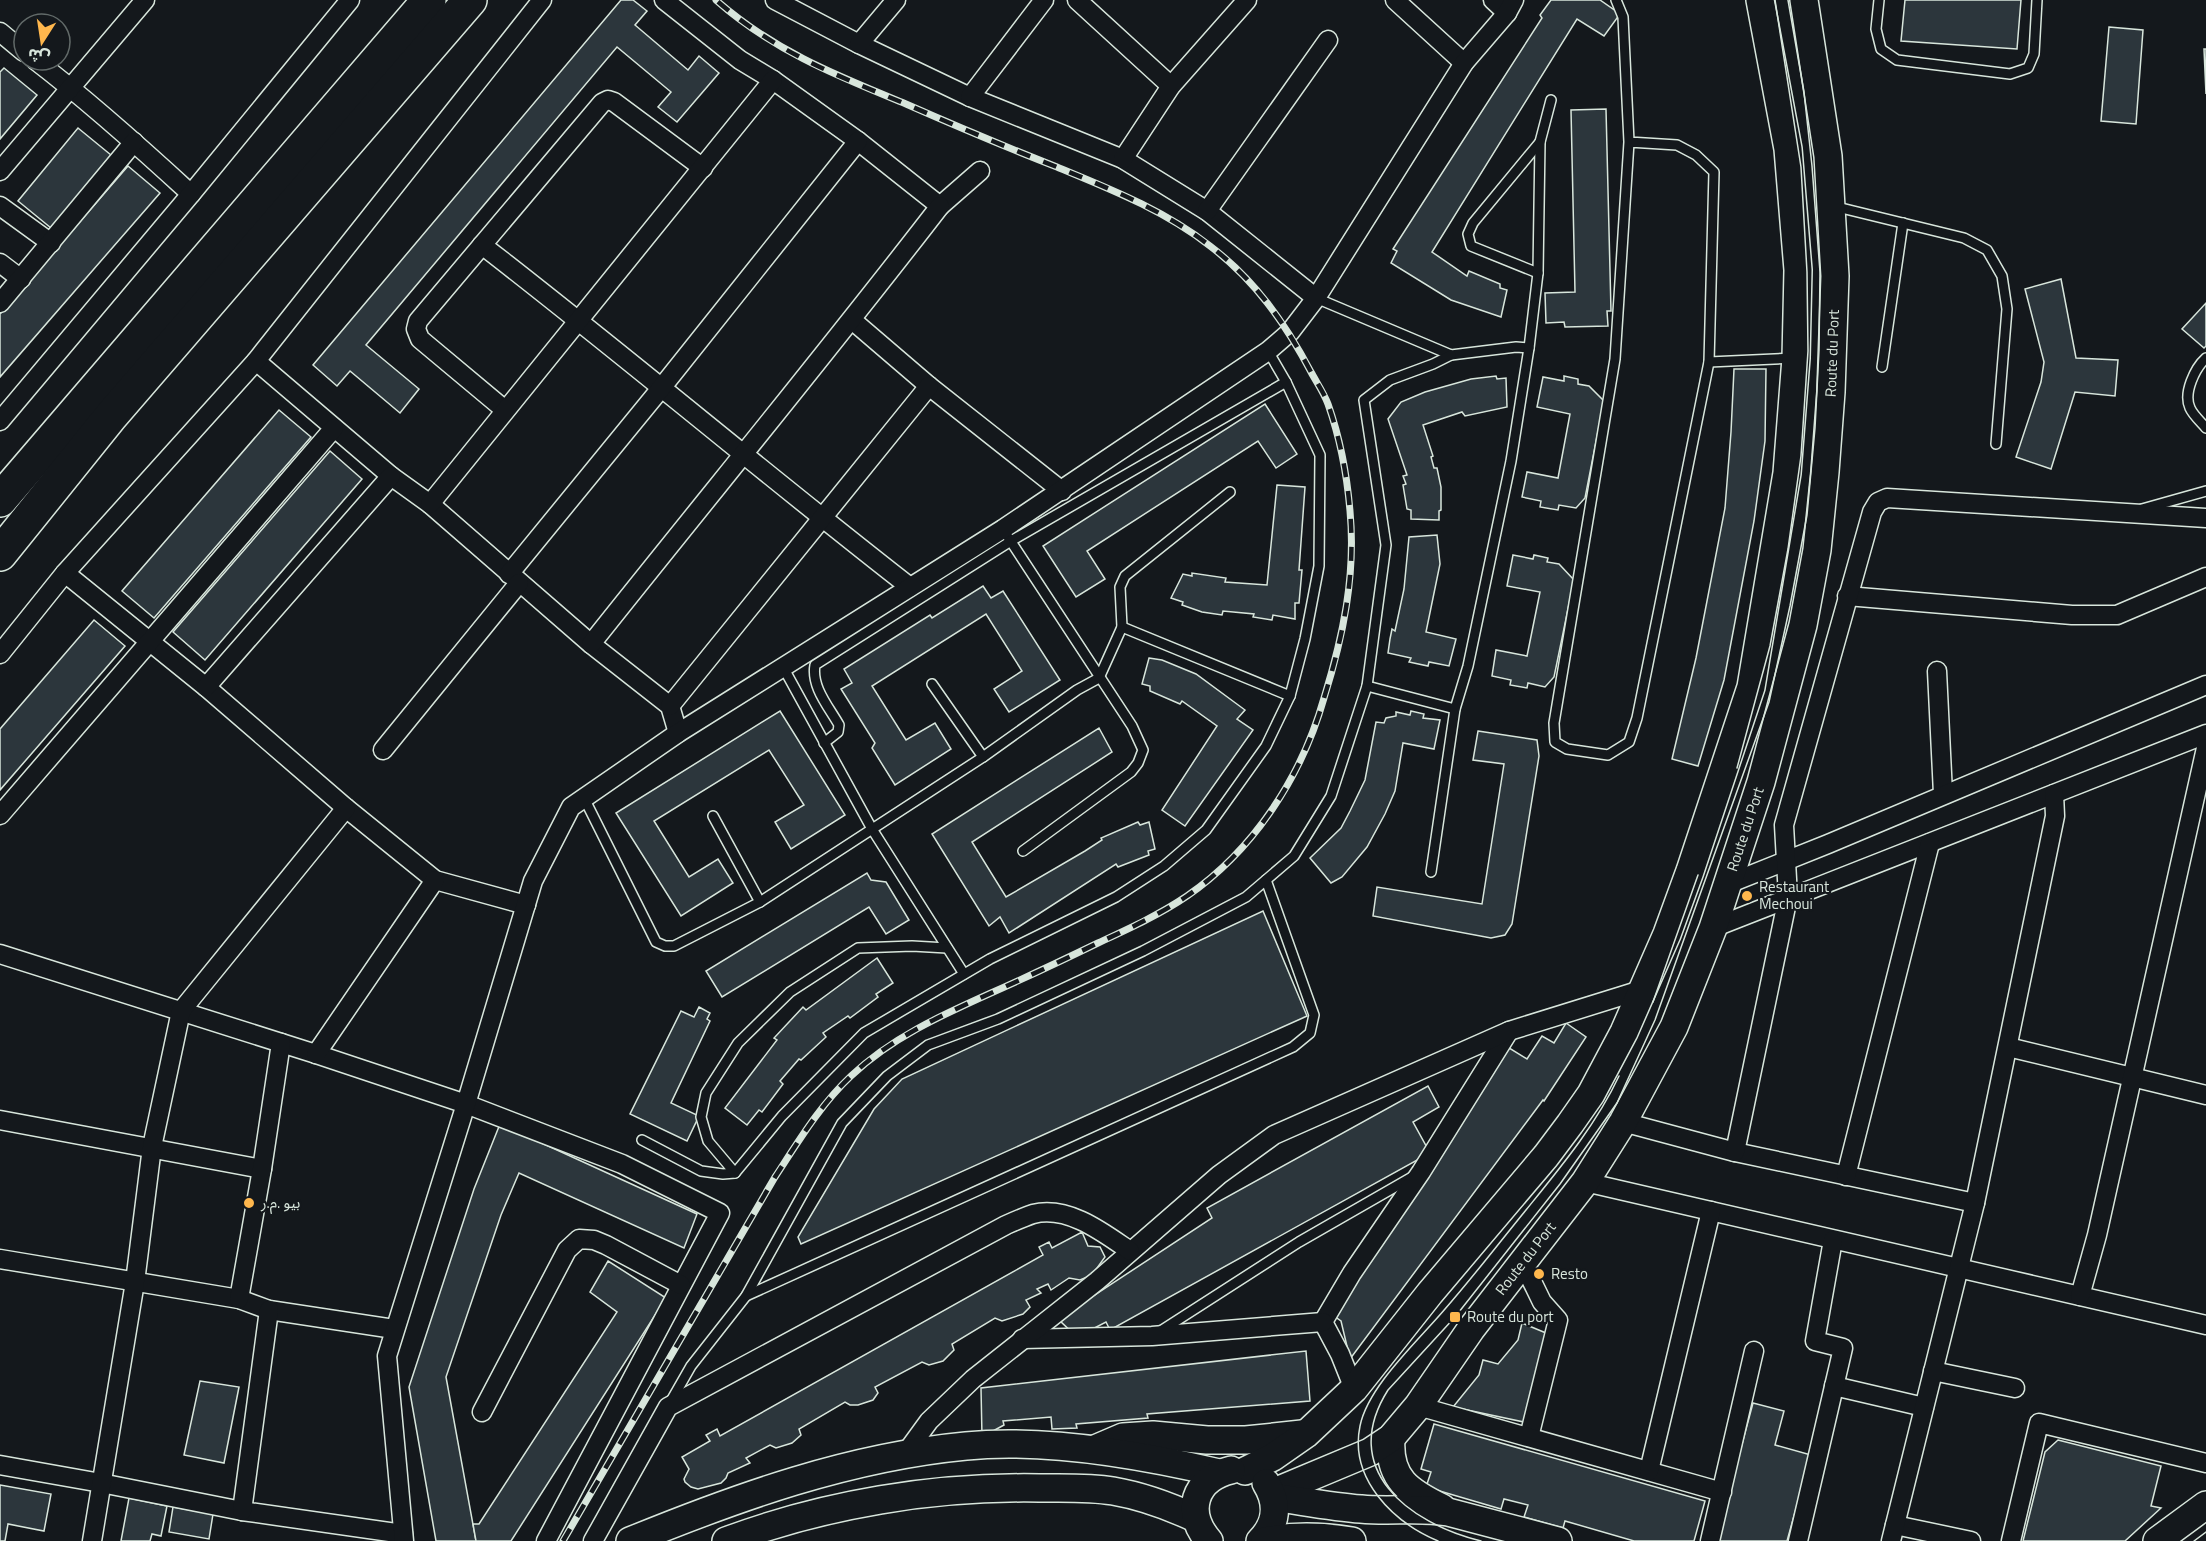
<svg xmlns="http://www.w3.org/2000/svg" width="2206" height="1541" viewBox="0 0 2206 1541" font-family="'Titillium Web','Noto Sans Arabic',sans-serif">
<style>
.building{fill:#2c363c;stroke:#d8e6dc;stroke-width:1.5}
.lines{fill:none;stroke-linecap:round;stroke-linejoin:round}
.lane-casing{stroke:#d8e6dc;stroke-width:12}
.street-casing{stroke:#d8e6dc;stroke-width:21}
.secondary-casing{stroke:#d8e6dc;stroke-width:30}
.highway-casing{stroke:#d8e6dc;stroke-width:36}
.lane{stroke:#14181c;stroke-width:9}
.street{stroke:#14181c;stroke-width:18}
.secondary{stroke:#14181c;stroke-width:27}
.highway{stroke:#14181c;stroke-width:33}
.tram{stroke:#d8e6dc;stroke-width:1.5}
.rail-casing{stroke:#d8e6dc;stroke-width:7}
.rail{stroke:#14181c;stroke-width:4.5;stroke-dasharray:14;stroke-linecap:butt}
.poi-dot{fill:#ffb74d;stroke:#14181c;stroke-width:2}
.labels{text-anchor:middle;stroke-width:4.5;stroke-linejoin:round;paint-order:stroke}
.street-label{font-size:15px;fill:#d8e6dc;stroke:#14181c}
.poi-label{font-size:15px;fill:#d8e6dc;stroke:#14181c;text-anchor:start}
</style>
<rect width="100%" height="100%" fill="#14181c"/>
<g class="building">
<polygon points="621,0 633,0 647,11 635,25 688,70 699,56 719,73 677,122 658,107 671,92 617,47 366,345 419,389 400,413 350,371 337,386 313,365"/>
<polygon points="1551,0 1600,0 1620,14 1604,36 1577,19 1432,252 1467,276 1469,271 1500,284 1500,288 1507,290 1501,317 1451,300 1391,263 1397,251 1393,249 1542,18 1540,15"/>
<polygon points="1905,0 2021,0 2017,49 1901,41"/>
<polygon points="2109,27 2143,30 2136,124 2101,121"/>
<polygon points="2204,49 2206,49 2206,94"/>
<polygon points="4,68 37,95 0,139 0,72"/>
<polygon points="1606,109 1611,311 1607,311 1608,326 1565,327 1564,322 1546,323 1545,293 1575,292 1571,110"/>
<polygon points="78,128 111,155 51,228 18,201"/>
<polygon points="128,166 160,193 0,377 0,314"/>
<polygon points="2061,279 2076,358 2118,360 2115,396 2075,392 2051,469 2016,457 2041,382 2044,362 2025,289"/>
<polygon points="2206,303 2206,346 2204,348 2182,329"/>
<polygon points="1734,369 1766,369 1765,441 1754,521 1724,680 1698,766 1672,759 1696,658 1725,508 1731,432"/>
<polygon points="1496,376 1497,379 1506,378 1507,407 1465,416 1462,412 1423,425 1433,456 1431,457 1434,468 1437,468 1441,487 1441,510 1439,511 1439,520 1411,519 1411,510 1407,509 1403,485 1406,484 1403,476 1407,475 1388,419 1401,402 1425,392 1471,379"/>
<polygon points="1564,376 1578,379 1578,384 1589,386 1604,401 1585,498 1576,508 1559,505 1558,510 1540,507 1541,501 1522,497 1527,472 1558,478 1570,414 1537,407 1543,377 1564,381"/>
<polygon points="1265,404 1297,454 1276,468 1258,441 1087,551 1105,579 1076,597 1043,546"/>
<polygon points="279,410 311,437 154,618 122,591"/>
<polygon points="330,451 362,479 205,660 173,632"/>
<polygon points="1277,485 1305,487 1299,570 1302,570 1299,603 1295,603 1295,619 1273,615 1272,620 1253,617 1254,614 1223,611 1222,615 1202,612 1182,605 1183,602 1171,598 1183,574 1192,576 1192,573 1226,578 1225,582 1267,585"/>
<polygon points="1437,535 1440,564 1426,632 1456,639 1449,666 1429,662 1428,666 1409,662 1411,658 1388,653 1390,639 1392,629 1395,631 1404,589 1409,537"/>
<polygon points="1513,555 1533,559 1534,555 1548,558 1547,562 1559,564 1574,580 1554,677 1545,687 1528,683 1527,688 1510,685 1511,680 1492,676 1496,650 1527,656 1540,592 1507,586"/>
<polygon points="983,586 991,598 1003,591 1060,680 1009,712 994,689 1022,671 986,614 872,686 906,740 935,723 951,749 895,785 872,748 875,743 841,689 852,683 844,669 930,615 932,618"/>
<polygon points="94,620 125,646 0,790 0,729"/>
<polygon points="1149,658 1162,660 1196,674 1245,710 1237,719 1253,730 1185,826 1162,810 1217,726 1182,701 1180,704 1150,691 1150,686 1142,684"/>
<polygon points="780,711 845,815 791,849 775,822 804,805 769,750 654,821 689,877 718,859 733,883 681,916 616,813"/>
<polygon points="1411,711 1424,714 1423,718 1440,720 1434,749 1403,743 1395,791 1385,814 1367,847 1342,877 1331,883 1310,858 1341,828 1350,811 1365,780 1376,722 1384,723 1386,718 1396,716 1396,712 1410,715"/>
<polygon points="1099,728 1112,752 972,842 1006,897 1085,851 1102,840 1101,838 1138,822 1140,825 1149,822 1155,849 1148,851 1149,855 1118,867 1116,864 1009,933 1000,917 989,926 932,834"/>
<polygon points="1478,731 1537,740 1539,756 1512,924 1505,935 1491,938 1373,916 1377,887 1482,904 1504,764 1473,760"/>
<polygon points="867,873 871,880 886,882 909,920 886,934 869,907 722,997 706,971"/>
<polygon points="1263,911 1307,1016 801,1244 798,1237 874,1109 902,1079"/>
<polygon points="877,958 893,983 876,994 878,997 850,1018 848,1016 823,1033 826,1037 801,1060 799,1059 780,1081 783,1084 762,1112 759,1110 747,1125 725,1108 777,1040 774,1038 803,1007 806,1010"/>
<polygon points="699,1007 710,1013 707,1019 710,1021 671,1103 699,1116 687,1141 630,1114 681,1011 694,1017"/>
<polygon points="1566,1023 1586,1037 1544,1101 1543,1100 1350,1359 1341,1321 1331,1314 1506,1046 1527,1059 1542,1036 1554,1043"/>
<polygon points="1428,1086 1439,1107 1413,1122 1430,1153 1110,1330 1106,1322 1077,1337 1058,1319 1212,1218 1207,1208"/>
<polygon points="500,1124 697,1214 684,1248 519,1173 501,1215 446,1377 476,1541 436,1541 409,1387 474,1189"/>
<polygon points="1082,1232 1088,1246 1100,1247 1105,1257 1092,1275 1080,1280 1069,1278 1051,1290 1048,1284 1037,1289 1041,1293 1026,1300 1030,1307 1023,1314 1002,1321 995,1318 952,1344 954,1350 943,1361 929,1365 922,1362 875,1387 878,1393 873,1400 858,1405 850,1405 845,1402 799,1429 801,1435 792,1443 776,1448 770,1445 746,1458 750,1463 728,1473 726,1478 721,1483 698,1489 691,1487 685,1482 684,1479 689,1469 682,1457 710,1441 706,1435 717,1429 720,1436 1043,1255 1039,1247 1049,1242 1052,1248"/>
<polygon points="608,1261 666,1298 511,1541 476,1541 473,1524 479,1524 617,1312 590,1292"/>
<polygon points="1522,1323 1546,1333 1524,1422 1453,1407 1479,1375 1483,1360 1498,1364 1518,1340"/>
<polygon points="1306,1351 1310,1401 1147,1414 1148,1418 1076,1424 1077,1428 1052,1429 1051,1417 1003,1421 1004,1425 982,1437 981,1388"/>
<polygon points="200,1381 239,1387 224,1463 184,1455"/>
<polygon points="1753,1403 1784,1411 1775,1445 1811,1455 1787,1541 1716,1541"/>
<polygon points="1434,1424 1705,1501 1694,1541 1634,1541 1565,1521 1563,1528 1524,1517 1528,1505 1504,1499 1501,1509 1426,1487 1431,1472 1421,1469"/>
<polygon points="2058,1440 2161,1466 2151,1506 2161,1508 2125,1541 2023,1541 2045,1452"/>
<polygon points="0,1485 51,1494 44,1531 8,1524 5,1541 0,1541"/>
<polygon points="129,1498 167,1506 161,1536 152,1534 150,1541 121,1541"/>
<polygon points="173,1507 213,1514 209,1539 169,1532"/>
</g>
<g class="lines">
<defs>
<g id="lane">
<polyline points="1616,0 1623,17 1629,142 1615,359 1554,723 1555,742 1567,749 1608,755 1629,742 1637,718 1709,362 1714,172 1696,155 1677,145 1629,142"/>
<polyline points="1879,0 1876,29 1881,49 1897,60 2010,74 2028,68 2034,54 2037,0"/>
<polyline points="1833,206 1964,238 1987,250 2002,276 2007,309 1996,444"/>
<polyline points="1538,273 1471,246 1468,234 1473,223 1540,142"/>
<polyline points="1316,298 1451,355 1516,347 1529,348"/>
<path d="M2206,358C2195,368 2183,393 2190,408C2193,415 2201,422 2206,428"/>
<polyline points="1709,362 1794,358"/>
<polyline points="1882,367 1903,223"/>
<polyline points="2142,509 2206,491"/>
<polyline points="1008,537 1132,726 1143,750 1138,763 1131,772 1023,851"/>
<polyline points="1122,627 1290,696"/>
<polyline points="783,667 872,829 964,974"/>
<polyline points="932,684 983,757"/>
<polyline points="1367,686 1455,709"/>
<path d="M824,743L838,732L839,725C829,707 811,687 815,665L1011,541L1286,382"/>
<polyline points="584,798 656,942 665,946 674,946 760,902 983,757 1077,690 1099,678 1122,627 1120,587 1125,576 1230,492"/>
<polyline points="713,816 760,902"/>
<polyline points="1431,872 1455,709 1468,666 1511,461 1529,348 1538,273 1540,142 1551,100"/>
<polyline points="642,1140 701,1171 723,1174 735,1173 782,1116 864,1033 990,959 1116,897 1164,866 1206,830 1266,746 1290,696 1305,639 1319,566 1320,455 1286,382 1268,351"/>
<polyline points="735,1173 708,1141 701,1117 706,1093 738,1043 790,992 858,948 912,946 947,948"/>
<polyline points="746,1296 1293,1047 1310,1033 1314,1015 1266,880"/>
<polyline points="1159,1332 1299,1242 1414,1176"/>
<polyline points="671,1401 691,1366 746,1296 842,1123 887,1076 928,1045 998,1019 1143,951 1246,897 1294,856 1331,796 1367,686 1386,545 1364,400 1390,380 1433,364 1451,355"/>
</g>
<g id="street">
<polyline points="664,0 740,60 773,80 858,141 940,206 980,171"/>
<polyline points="775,0 859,44 970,97 1123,159 1207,211 1316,298"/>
<polyline points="1077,0 1171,86"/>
<polyline points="1395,0 1464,63"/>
<polyline points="1493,0 1507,13"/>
<polyline points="0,32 24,52"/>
<polyline points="859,44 896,0"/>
<path d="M35,60C90,102 141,148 191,194"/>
<polyline points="970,97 1044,0"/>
<polyline points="1123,159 1171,86 1247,0"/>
<polyline points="0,171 145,0"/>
<polyline points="0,206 51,243"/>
<polyline points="1207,211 1328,40"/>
<path d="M482,245C627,357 766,475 910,587"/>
<polyline points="0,263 21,279"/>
<polyline points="0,303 134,142"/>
<polyline points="852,320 929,386 1062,491"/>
<polyline points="256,361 391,476 430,504 591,644 670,706 678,733"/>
<polyline points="505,410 420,339 416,329 418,321 602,103 608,100 614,102 703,168"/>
<polyline points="0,421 191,194 350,0"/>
<polyline points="430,504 773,80"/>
<polyline points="65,573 206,687 346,808 435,880 526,905"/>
<polyline points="509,574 662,387 858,141"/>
<polyline points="1847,596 2072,615 2117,615 2206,577"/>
<path d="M591,644C707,498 826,354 940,206"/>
<polyline points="0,654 65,573 256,361 542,0"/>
<polyline points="1937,671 1943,794"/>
<polyline points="206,687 391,476"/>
<polyline points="670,706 929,386"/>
<polyline points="383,750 519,583"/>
<polyline points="0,815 334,428"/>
<polyline points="1728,884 1828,844 2206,685"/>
<polyline points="1713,928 2206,734"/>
<polyline points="0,954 316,1054 466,1104 622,1164 720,1213 546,1541"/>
<polyline points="2008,1047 2206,1095"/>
<polyline points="316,1054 435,880"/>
<polyline points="0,1120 262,1169"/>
<polyline points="1623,1122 1735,1152 1975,1203"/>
<polyline points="1735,1152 1788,897 1784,825 1872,512 1878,502 1887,498 2206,518"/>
<polyline points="1846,1176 1930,843"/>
<polyline points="1585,1182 2206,1325"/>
<polyline points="0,1259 239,1299 269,1310 394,1329"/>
<polyline points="1523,1263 1542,1302 1558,1320 1529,1437"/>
<polyline points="2080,1296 2097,1235 2206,748"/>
<polyline points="239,1299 262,1169 281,1043"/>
<polyline points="1323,1322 1352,1273 1421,1172 1509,1031"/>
<polyline points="1323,1322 1340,1354 1354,1389"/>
<polyline points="1022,1339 1152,1336 1323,1322"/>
<polyline points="1933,1371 2015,1388"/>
<polyline points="1834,1386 1924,1407"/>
<polyline points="1418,1406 1722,1492"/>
<polyline points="482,1412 567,1250 579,1239 594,1240 606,1245 681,1285"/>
<polyline points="905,1454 929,1421 973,1379 1097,1281 1219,1175 1274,1135 1509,1031 1644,989"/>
<polyline points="0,1465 101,1483 242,1511 403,1534"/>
<polyline points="1649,1471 1711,1211"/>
<polyline points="242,1511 269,1310"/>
<polyline points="1895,1525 1971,1541"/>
<polyline points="92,1541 135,1282 152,1147 181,1011 346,808"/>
<polyline points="404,1541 387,1356 466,1104 533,881 571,807 678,733 1003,529 1268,351 1290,332 1316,298 1464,63 1507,13 1514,0"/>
<path d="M593,1541L668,1407L1006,1225C1015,1221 1024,1217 1033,1214C1068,1205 1104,1233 1130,1251"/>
<polyline points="1710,1541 1754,1351"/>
<polyline points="1798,1541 1843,1348 1815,1341 1833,1240"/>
<polyline points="1891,1541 1975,1203 2055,816 2054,794"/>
<polyline points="2011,1541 2039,1423 2206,1463"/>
</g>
<g id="secondary">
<path d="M1391,1438C1388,1479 1409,1492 1442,1508"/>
<polyline points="1095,1449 1123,1437 1153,1435 1207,1440 1246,1440 1302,1434"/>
<polyline points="1245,1471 1273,1457 1306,1434 1354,1389 1430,1293 1546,1156 1570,1124 1591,1094 1624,1032 1667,934 1690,871 1751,687 1787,473 1796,358 1798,270 1788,149 1760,0"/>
<path id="s1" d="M1272,1493L1370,1452L1391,1438L1418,1406L1471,1329L1585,1182L1623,1122L1674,1027L1713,928L1761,782L1803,625L1817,550L1825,472L1831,392L1835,276L1828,156L1804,0"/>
<path d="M1273,1497C1302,1501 1332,1507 1361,1509C1390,1512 1419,1507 1448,1512L1558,1541"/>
<path d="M630,1541C738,1497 849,1457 966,1446C1045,1438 1142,1455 1219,1473"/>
<path d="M726,1541C825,1504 934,1486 1040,1488C1064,1488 1089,1487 1113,1491C1142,1496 1169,1506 1195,1518"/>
<path d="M1209,1541C1184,1512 1194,1479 1231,1470"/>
<path d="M1260,1541C1277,1524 1279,1504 1266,1483"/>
<path d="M1265,1541C1295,1535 1322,1536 1352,1541"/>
<polyline points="2157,1541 2206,1505"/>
</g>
<g id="highway">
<polyline points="0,500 429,0"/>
<polyline points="0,554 111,416 470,0"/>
</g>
</defs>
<use href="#lane" class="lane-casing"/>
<use href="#street" class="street-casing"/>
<use href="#secondary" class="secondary-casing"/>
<use href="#highway" class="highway-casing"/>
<use href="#lane" class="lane"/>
<use href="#street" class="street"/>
<use href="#secondary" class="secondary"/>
<use href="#highway" class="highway"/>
<g class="tram">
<polyline points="1737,768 1770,646 1788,549 1801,456 1808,351 1807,272 1801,167 1775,0"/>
<polyline points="1653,1002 1698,875"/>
<path d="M1438,1541C1393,1522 1349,1479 1360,1426C1368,1386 1419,1340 1445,1309C1473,1277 1499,1243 1526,1210C1560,1168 1596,1125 1619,1076"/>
<path d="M1481,1541C1408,1523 1338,1469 1388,1390L1455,1317L1560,1184L1617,1103L1655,1020L1769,702L1790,606L1807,515L1815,428L1819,350L1820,272L1812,166L1804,92L1788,0"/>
<polyline points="2194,1541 2206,1532"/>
</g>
<defs>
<path id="rail" d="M563,1541L775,1177C798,1142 820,1105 851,1076C891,1038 942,1015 991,993C1027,977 1063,960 1098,943C1128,929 1159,915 1187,896C1254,850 1302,776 1324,698C1343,637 1356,575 1350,511C1347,475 1340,438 1328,404C1324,393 1317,383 1311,372C1285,323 1255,280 1210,246C1164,210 1110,189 1057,167C1006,147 956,126 906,104C835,75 774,51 716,0"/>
</defs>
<use href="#rail" class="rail-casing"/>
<use href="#rail" class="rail"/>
</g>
<g class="poi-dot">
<circle cx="1747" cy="896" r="6"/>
<circle cx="249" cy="1203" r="6"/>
<circle cx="1539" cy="1274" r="6"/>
<rect x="1449" y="1311" width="12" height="12" rx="3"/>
</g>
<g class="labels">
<g class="street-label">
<text dy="5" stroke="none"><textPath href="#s1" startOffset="1328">Route du Port</textPath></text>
<text dy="5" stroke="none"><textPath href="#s1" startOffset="842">Route du Port</textPath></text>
<text dy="5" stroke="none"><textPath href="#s1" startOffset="356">Route du Port</textPath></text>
</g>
<g class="poi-label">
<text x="1759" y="892">Restaurant<tspan x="1759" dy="17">Mechoui</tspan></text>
<text x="261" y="1208">بيو .م.ر</text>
<text x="1551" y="1279">Resto</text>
<text x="1467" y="1322">Route du port</text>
</g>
</g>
<g transform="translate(42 42) rotate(192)"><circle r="28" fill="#14181c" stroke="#626a69" stroke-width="1.5"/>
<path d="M0-4.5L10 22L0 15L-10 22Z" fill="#ffb74d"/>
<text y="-9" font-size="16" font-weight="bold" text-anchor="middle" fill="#d8e6dc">ش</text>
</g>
</svg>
